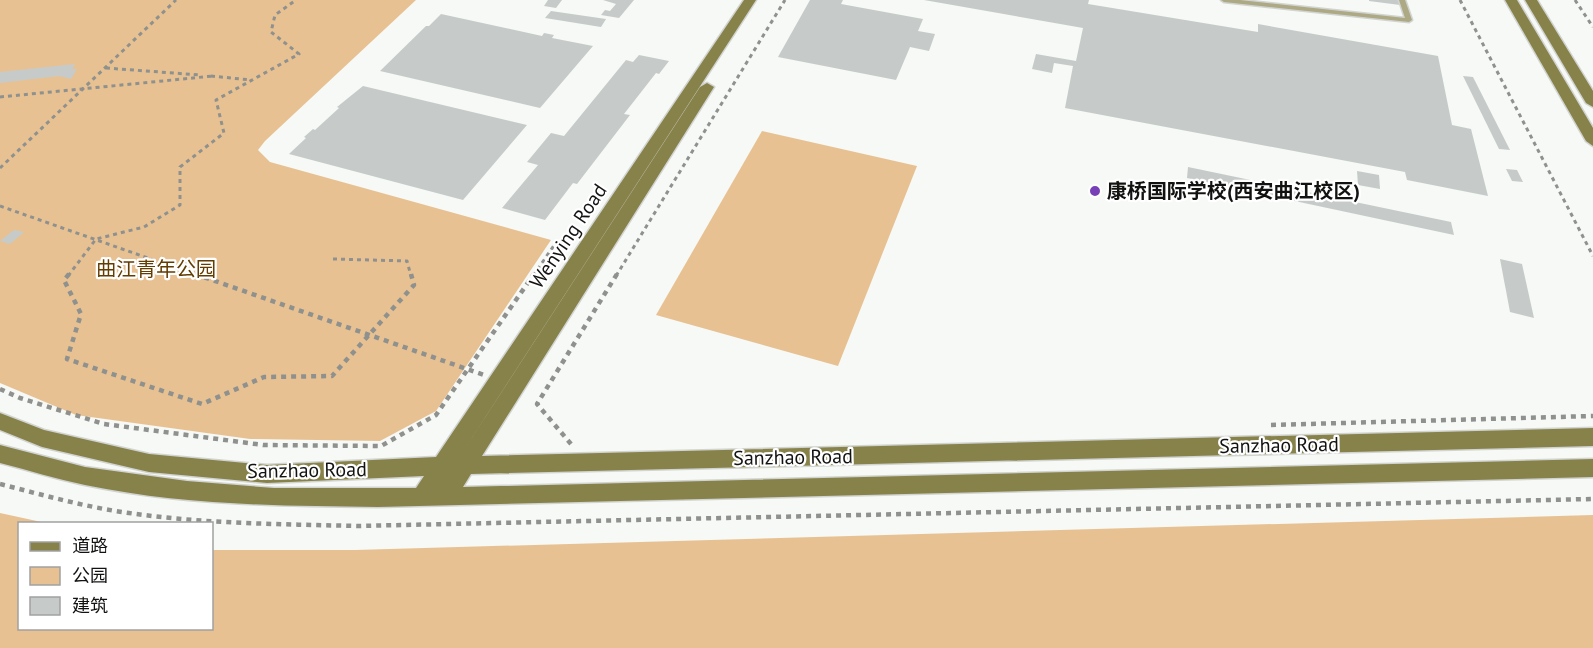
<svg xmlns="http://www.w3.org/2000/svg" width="1593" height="648" viewBox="0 0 1593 648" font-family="'PT Sans','Noto Sans SC',sans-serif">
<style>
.green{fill:#e8c192}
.building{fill:#c6cbc9}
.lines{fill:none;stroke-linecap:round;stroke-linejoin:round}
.lane-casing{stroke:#d2d4d1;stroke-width:3}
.secondary-casing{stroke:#d2d4d1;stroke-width:3}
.path-far1{stroke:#8f918e;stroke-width:3;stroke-dasharray:4 4;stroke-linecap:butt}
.path{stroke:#8f918e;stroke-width:4.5;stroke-dasharray:5 5;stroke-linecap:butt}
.lane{fill:#aca984;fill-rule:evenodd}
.secondary{fill:#87824a;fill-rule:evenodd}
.poi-dot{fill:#7740b6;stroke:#fff;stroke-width:2}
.labels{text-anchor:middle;stroke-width:4.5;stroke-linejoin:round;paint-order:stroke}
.poi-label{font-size:20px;font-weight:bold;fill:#121311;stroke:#fff;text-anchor:start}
.street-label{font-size:20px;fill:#121311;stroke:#fff}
.park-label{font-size:20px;fill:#623c00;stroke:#fff}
</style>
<rect width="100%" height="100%" fill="#f6f9f5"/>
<g class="green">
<polygon points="0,0 416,0 265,141 258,150 270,162 551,240 436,411 380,441 250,439 76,415 0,383"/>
<polygon points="762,131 917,166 838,366 656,315"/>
<polygon points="0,513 46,523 20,524 20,628 212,628 212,550 355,550 1593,515 1593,648 0,648"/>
</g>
<g class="building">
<polygon points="548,0 562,0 556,8 544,6"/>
<polygon points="603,0 634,0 619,18 601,15 605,10 610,11 616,4"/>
<polygon points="810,0 843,0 841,4 923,19 918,31 935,34 929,51 910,47 896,80 778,57"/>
<polygon points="924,0 1089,0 1088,4 1258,32 1258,24 1438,56 1452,125 1471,129 1488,196 1407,180 1405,172 1065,108 1073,66 1054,63 1052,73 1032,69 1036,54 1076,61 1083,28"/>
<polygon points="1369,0 1398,0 1400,5 1369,1"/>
<polygon points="551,11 606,19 601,27 545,18"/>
<polygon points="441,14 542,36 544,33 554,35 552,38 593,46 540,108 380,71 426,26 429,26"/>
<polygon points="639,55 669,61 659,74 656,73 624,114 630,115 577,184 573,183 545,220 502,208 538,165 527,162 551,133 564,136 626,60 633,62"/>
<polygon points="75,64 72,69 77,69 71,79 59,76 0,83 0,72"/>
<polygon points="1463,76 1473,77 1510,150 1499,149"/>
<polygon points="363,86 527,125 463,200 289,154 306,138 304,137 313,129 315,130 339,108 337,107"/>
<polygon points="1188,167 1451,222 1454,235 1187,178"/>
<polygon points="1506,169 1517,170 1523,182 1512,181"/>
<polygon points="1357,171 1379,175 1380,189 1358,185"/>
<polygon points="14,230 24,232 10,244 0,241"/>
<polygon points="1500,259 1522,264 1534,318 1510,312"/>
</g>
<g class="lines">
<defs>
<polygon id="lane" points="1221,0 1240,0 1405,18 1399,0 1405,0 1412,20 1409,22 1224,2"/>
<g id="secondary">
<path d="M744,0H756L460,456L700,87L707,83L714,87L482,456L1593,428V446L471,474L463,487L1593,459V477L378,507C280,506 181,505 85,485C56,479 28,470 0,463V445L85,467L187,481L274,488H416L424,476L267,483L149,472L42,447L0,430V413L44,430L149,454L267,465L436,457Z"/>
<polygon points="1505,0 1517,0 1593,128 1593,146 1586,141"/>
<polygon points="1525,0 1537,0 1593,91 1593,107 1586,103"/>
</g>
</defs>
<use href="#lane" class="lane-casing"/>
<use href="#secondary" class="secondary-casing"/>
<g class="path-far1">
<polyline points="1460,0 1593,256"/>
<polyline points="1575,0 1593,27"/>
<polyline points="106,68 200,75"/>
<polyline points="211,76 251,80"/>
<polyline points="0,97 213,76"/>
<polyline points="0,168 176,0"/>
<polyline points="0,206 199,276"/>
<polyline points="333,259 407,261 411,276"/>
<polyline points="68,276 96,239 144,227 180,205 180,167 224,133 216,100 299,54 271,32 275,15 296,0"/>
<polyline points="533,276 555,244"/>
<polyline points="616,276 785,0"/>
</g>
<g class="path">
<polyline points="69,274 64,280 81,314 67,359 202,404 264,377 332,376 414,285 411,274"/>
<polyline points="195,274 484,375"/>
<polyline points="0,389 20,398 104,424 263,445 381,446 436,415 534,274"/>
<polyline points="1271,425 1593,416"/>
<polyline points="571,444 537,404 617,274"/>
<path d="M0,484C43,495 85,507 129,513C205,524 281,524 357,526L1593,499"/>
</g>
<use href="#lane" class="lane"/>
<use href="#secondary" class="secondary"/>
</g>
<circle class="poi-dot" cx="1095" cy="191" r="6"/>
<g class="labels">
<g class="poi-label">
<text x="1107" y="198">康桥国际学校(西安曲江校区)</text>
</g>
<g class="street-label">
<text transform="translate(568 236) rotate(-56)" y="7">Wenying Road</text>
<text transform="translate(1279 445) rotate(-1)" y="7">Sanzhao Road</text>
<text transform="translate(793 457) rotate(-1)" y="7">Sanzhao Road</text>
<text transform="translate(307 470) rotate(-1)" y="7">Sanzhao Road</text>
</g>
<g class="park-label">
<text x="156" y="276">曲江青年公园</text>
</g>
</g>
<rect x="18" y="522" width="195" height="108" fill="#ffffff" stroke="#a0a1a0" stroke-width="1.5"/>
<rect x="30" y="542" width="30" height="9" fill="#87824a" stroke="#a0a1a0" stroke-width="1.5"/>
<text x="72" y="552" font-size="18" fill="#121311">道路</text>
<rect x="30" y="567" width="30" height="18" fill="#e8c192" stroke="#a0a1a0" stroke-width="1.5"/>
<text x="72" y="582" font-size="18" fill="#121311">公园</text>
<rect x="30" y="597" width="30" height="18" fill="#c6cbc9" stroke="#a0a1a0" stroke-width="1.5"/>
<text x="72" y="612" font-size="18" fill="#121311">建筑</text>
</svg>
